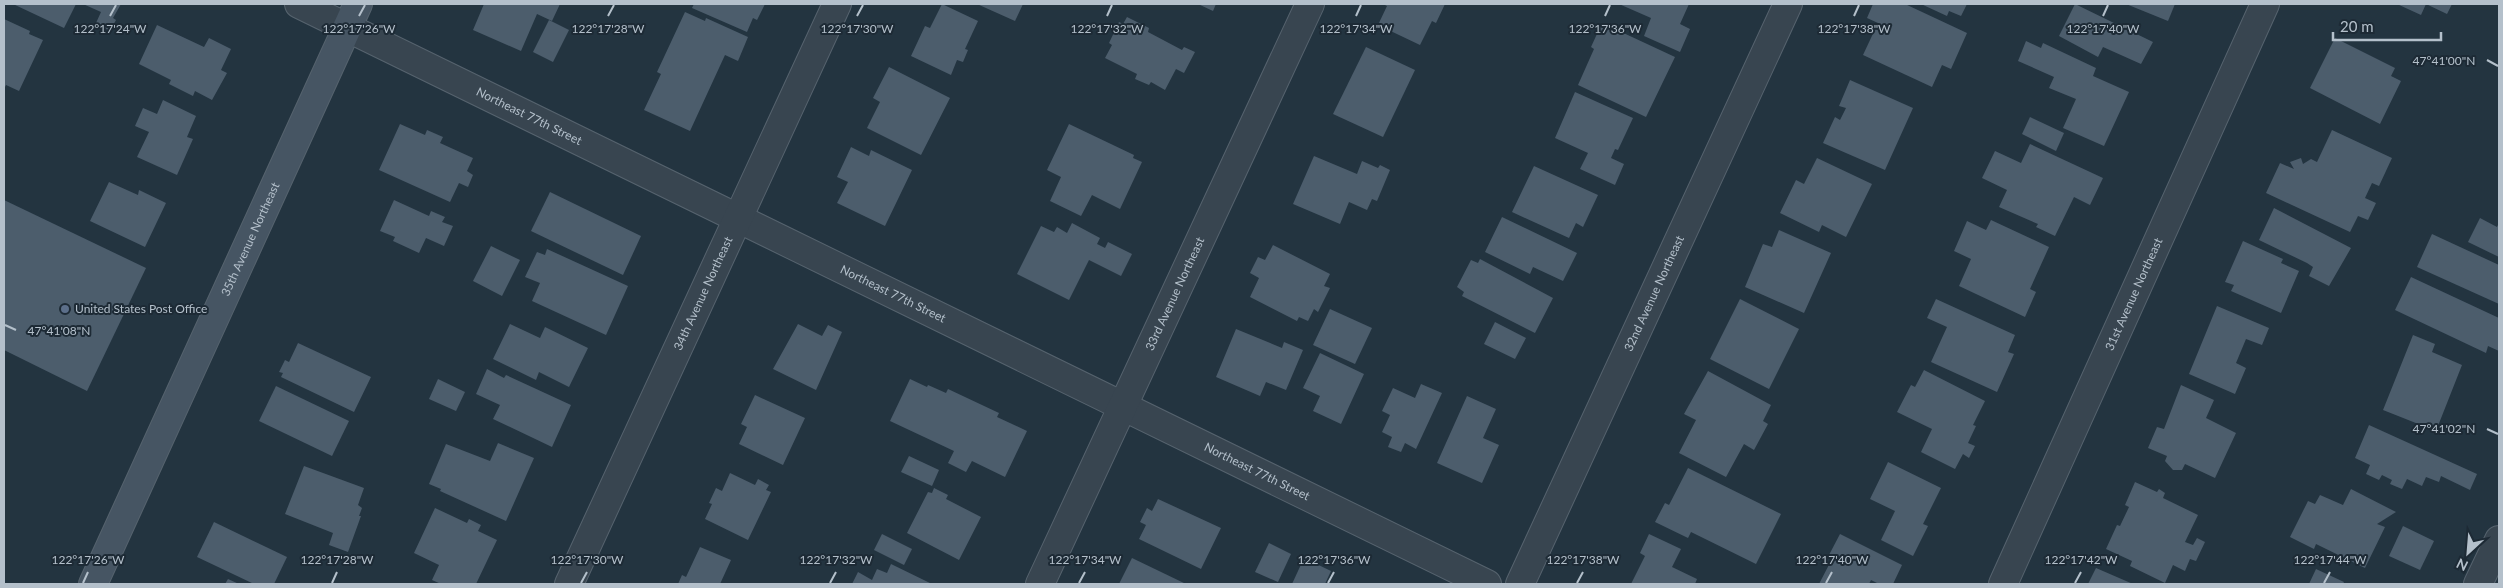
<svg xmlns="http://www.w3.org/2000/svg" width="2503" height="588" viewBox="0 0 2503 588" font-family="Lato,sans-serif">
<style>
.building{fill:#4c5d6c}
.lines{fill:none;stroke-linecap:round;stroke-linejoin:round}
.minor-casing{stroke:#56636e;stroke-width:30}
.secondary-casing{stroke:#56636e;stroke-width:30}
.minor{stroke:#384550;stroke-width:28}
.secondary{stroke:#465563;stroke-width:28}
.ticks{fill:none;stroke:#b4c0cb;stroke-width:2}
.service-dot{fill:#5c6f8a;stroke:#1d2a35;stroke-width:2}
.labels{text-anchor:middle;stroke-width:4;stroke-linejoin:round;paint-order:stroke}
.street-label{font-size:12px;fill:#b4c0cb;stroke:#1d2a35}
.poi-label{font-size:12px;fill:#b4c0cb;stroke:#1d2a35;text-anchor:start}
.ticks-label{font-size:12px;text-anchor:middle;fill:#b4c0cb;stroke:#1d2a35;stroke-width:4;stroke-linejoin:round;paint-order:stroke}
</style>
<rect width="100%" height="100%" fill="#233440"/>
<g class="building">
<polygon points="13,4 76,4 64,28"/>
<polygon points="83,4 121,4 113,18 116,20 110,31 96,23 101,12"/>
<polygon points="484,4 560,4 552,21 537,14 521,51 473,30"/>
<polygon points="694,4 765,4 757,20 753,18 747,32 692,8"/>
<polygon points="942,4 978,21 965,49 968,50 963,62 957,60 951,75 911,56 925,26 930,28"/>
<polygon points="977,4 1023,4 1015,21"/>
<polygon points="1198,4 1216,4 1213,11"/>
<polygon points="1383,4 1445,4 1436,23 1432,21 1420,45 1378,25 1387,6"/>
<polygon points="1619,4 1689,4 1680,24 1690,29 1680,52 1644,36 1651,18"/>
<polygon points="1873,4 1905,4 1967,33 1951,69 1942,65 1932,87 1863,55 1878,23 1867,18"/>
<polygon points="1921,4 1967,4 1961,16 1949,11 1947,16"/>
<polygon points="2075,4 2153,42 2141,64 2103,47 2098,57 2059,36"/>
<polygon points="2126,4 2175,4 2168,21"/>
<polygon points="2397,4 2452,4 2447,14 2426,4 2421,15"/>
<polygon points="685,12 705,21 706,18 748,37 738,61 725,55 690,131 644,110 661,74 657,72"/>
<polygon points="1127,17 1149,28 1148,32 1182,50 1184,47 1195,52 1184,73 1176,69 1165,90 1151,82 1149,85 1135,79 1137,74 1105,58 1112,45 1109,43 1119,22 1123,24"/>
<polygon points="4,19 30,31 29,34 43,40 19,91 6,85 4,89"/>
<polygon points="549,20 569,30 553,62 533,52"/>
<polygon points="1602,23 1675,57 1646,117 1578,85 1594,49 1591,47"/>
<polygon points="157,25 204,47 209,38 231,49 221,70 227,73 212,100 195,91 193,96 169,84 171,80 139,64"/>
<polygon points="2335,38 2395,68 2391,76 2401,81 2380,124 2310,88"/>
<polygon points="2026,41 2041,48 2043,43 2096,68 2093,76 2129,92 2104,146 2063,128 2076,99 2049,88 2054,77 2018,61"/>
<polygon points="1366,47 1415,70 1383,137 1333,114"/>
<polygon points="889,67 950,98 921,155 867,128 880,102 873,98"/>
<polygon points="1850,80 1913,108 1885,170 1823,143 1835,117 1840,120 1846,108 1839,106"/>
<polygon points="1575,92 1633,118 1618,150 1615,149 1611,158 1624,164 1615,185 1580,169 1588,153 1555,138"/>
<polygon points="163,100 196,116 187,137 193,139 177,175 137,157 149,132 135,126 143,108 157,114"/>
<polygon points="2030,117 2064,133 2056,151 2022,134"/>
<polygon points="400,124 425,135 427,130 443,137 440,143 473,158 467,171 473,175 468,187 459,183 450,202 379,170"/>
<polygon points="1069,124 1134,155 1133,158 1142,162 1120,209 1092,195 1081,216 1050,201 1061,177 1047,170"/>
<polygon points="2332,130 2392,158 2379,186 2372,183 2365,198 2376,203 2368,220 2358,216 2350,232 2266,193 2280,163 2294,169 2290,162 2301,158 2303,164 2311,159 2317,162"/>
<polygon points="2030,144 2103,178 2090,205 2074,197 2055,236 2036,227 2038,224 1999,207 2007,190 1982,178 1995,151 2021,163"/>
<polygon points="851,147 869,156 871,150 912,170 885,226 837,203 848,182 837,177"/>
<polygon points="1314,156 1357,174 1362,161 1378,168 1380,165 1390,170 1377,201 1372,199 1367,210 1349,202 1340,224 1293,204"/>
<polygon points="1817,158 1872,184 1846,237 1822,225 1819,232 1780,213 1796,180 1804,184"/>
<polygon points="1534,166 1598,195 1583,227 1576,223 1569,238 1512,212"/>
<polygon points="109,182 138,195 139,190 166,203 145,247 90,221"/>
<polygon points="550,192 641,236 623,275 531,231"/>
<polygon points="4,200 146,268 87,391 4,350"/>
<polygon points="394,200 429,216 431,211 445,217 442,222 453,226 444,246 426,238 419,253 393,241 395,237 380,231"/>
<polygon points="2274,208 2351,248 2329,286 2309,276 2313,267 2307,263 2259,240"/>
<polygon points="1502,217 1577,253 1563,281 1533,267 1530,274 1485,252"/>
<polygon points="2480,218 2497,227 2499,223 2499,257 2468,242"/>
<polygon points="1991,220 2049,247 2030,289 2036,292 2025,317 1959,286 1971,259 1954,251 1967,221 1986,230"/>
<polygon points="1072,223 1100,238 1097,244 1105,248 1108,242 1132,254 1121,276 1089,260 1069,300 1017,274 1041,226 1054,232 1057,227 1067,233"/>
<polygon points="1779,230 1831,253 1804,313 1745,287 1763,244 1772,247"/>
<polygon points="2432,234 2499,265 2499,304 2417,267"/>
<polygon points="2243,241 2283,259 2281,263 2299,271 2281,313 2231,291 2234,285 2225,282"/>
<polygon points="1273,245 1330,274 1324,286 1330,288 1318,312 1314,309 1308,321 1299,317 1297,321 1250,297 1259,278 1250,273 1258,257 1265,260"/>
<polygon points="491,246 520,260 502,296 473,281"/>
<polygon points="547,249 628,286 606,335 532,301 540,283 525,277 537,252 545,255"/>
<polygon points="1480,259 1553,298 1535,333 1462,296 1464,292 1457,287 1471,260 1478,263"/>
<polygon points="2411,277 2499,318 2499,351 2488,346 2486,353 2395,310"/>
<polygon points="1740,299 1799,329 1769,389 1710,359"/>
<polygon points="1936,299 2015,335 2008,352 2014,354 1997,392 1931,362 1947,327 1927,318"/>
<polygon points="2217,306 2269,328 2262,345 2246,339 2236,363 2246,368 2235,394 2189,374"/>
<polygon points="1330,309 1372,328 1355,364 1313,345"/>
<polygon points="1495,322 1526,338 1515,359 1484,344"/>
<polygon points="510,324 540,338 545,327 588,348 569,387 539,372 536,380 493,359"/>
<polygon points="798,324 822,336 828,325 842,332 816,390 773,369"/>
<polygon points="1236,329 1282,348 1284,342 1303,350 1286,390 1266,382 1260,396 1216,377"/>
<polygon points="2413,335 2435,344 2432,352 2462,365 2436,431 2383,410"/>
<polygon points="298,343 371,377 354,412 281,377 283,373 279,372 285,360 289,362"/>
<polygon points="1320,353 1364,374 1341,424 1313,411 1320,396 1303,388"/>
<polygon points="487,369 504,378 506,375 571,405 552,447 493,419 500,405 476,394"/>
<polygon points="1924,370 1985,401 1973,425 1976,426 1968,443 1975,446 1969,458 1963,454 1955,469 1921,452 1932,429 1897,412 1911,385 1915,387"/>
<polygon points="1708,371 1771,405 1763,421 1768,424 1754,450 1744,444 1726,477 1679,453 1696,420 1684,414"/>
<polygon points="438,379 465,392 456,411 429,399"/>
<polygon points="910,379 927,387 928,385 946,393 948,389 999,413 997,417 1027,431 1005,477 972,461 966,472 948,463 954,451 890,421"/>
<polygon points="1421,384 1442,393 1416,449 1405,443 1401,452 1388,447 1392,437 1382,432 1390,415 1382,411 1393,388 1415,398"/>
<polygon points="2181,385 2214,400 2206,418 2236,433 2215,478 2185,464 2182,470 2173,470 2165,461 2167,456 2148,448 2157,427 2164,429"/>
<polygon points="276,386 349,421 332,456 259,421"/>
<polygon points="755,395 805,418 783,465 739,444 747,427 741,424"/>
<polygon points="1467,396 1496,409 1483,438 1499,445 1482,483 1437,463"/>
<polygon points="2369,425 2477,474 2470,490 2441,476 2439,482 2426,477 2422,486 2407,479 2402,489 2390,484 2392,480 2382,475 2379,480 2366,474 2370,465 2355,458"/>
<polygon points="498,443 534,458 506,521 440,491 441,489 429,484 446,444 490,461"/>
<polygon points="909,456 939,470 932,486 901,472"/>
<polygon points="1888,462 1941,488 1923,524 1928,526 1913,556 1881,540 1895,511 1870,499"/>
<polygon points="304,466 364,488 358,505 362,508 359,516 361,516 348,552 329,545 333,533 285,514"/>
<polygon points="1688,468 1781,514 1756,564 1691,532 1688,538 1655,522 1665,503 1669,505"/>
<polygon points="730,473 755,485 758,479 769,485 766,490 771,492 748,540 705,519 712,504 709,503 716,488 722,491"/>
<polygon points="2135,482 2157,492 2159,489 2165,493 2163,498 2198,515 2185,542 2193,545 2197,538 2205,542 2196,561 2190,559 2185,571 2173,565 2165,583 2130,566 2132,561 2106,549 2117,525 2120,526 2129,507 2125,505"/>
<polygon points="934,488 948,495 946,499 981,517 959,560 907,533 928,492 932,493"/>
<polygon points="2351,489 2396,512 2377,524 2385,527 2365,568 2316,544 2314,549 2290,537 2308,501 2315,504 2320,495 2343,505"/>
<polygon points="1158,499 1221,528 1201,569 1139,539 1146,525 1140,522 1147,508 1152,511"/>
<polygon points="435,508 467,523 469,519 481,525 478,531 497,540 476,584 441,584 432,580 439,565 414,553"/>
<polygon points="214,522 287,557 274,584 254,584 197,557"/>
<polygon points="2403,526 2434,541 2420,570 2389,556"/>
<polygon points="882,534 912,549 904,565 874,550"/>
<polygon points="1649,534 1681,549 1672,567 1697,579 1695,584 1631,584 1645,556 1640,553"/>
<polygon points="1840,534 1902,565 1893,584 1879,584 1871,580 1869,584 1819,584 1833,557 1829,555"/>
<polygon points="1269,543 1291,554 1278,582 1255,572"/>
<polygon points="700,547 731,560 720,584 678,584 682,575 686,577"/>
<polygon points="1132,558 1186,584 1119,584"/>
<polygon points="1304,558 1331,571 1325,584 1292,584"/>
<polygon points="891,564 932,584 852,584 858,572 872,580 877,569 887,573"/>
<polygon points="2096,568 2133,584 2088,584"/>
<polygon points="2316,569 2344,582 2343,584 2309,584"/>
<polygon points="228,579 239,584 225,584"/>
</g>
<g class="lines">
<defs>
<g id="minor">
<path id="s1" d="M299,4L1487,584"/>
<path id="s2" d="M569,584L837,4"/>
<path id="s3" d="M1040,584L1310,4"/>
<path id="s4" d="M1520,584L1788,4"/>
<path id="s5" d="M2003,584L2265,4"/>
<polyline points="2478,584 2499,540"/>
</g>
<g id="secondary">
<path id="s6" d="M93,584L358,4"/>
</g>
</defs>
<use href="#minor" class="minor-casing"/>
<use href="#secondary" class="secondary-casing"/>
<use href="#minor" class="minor"/>
<use href="#secondary" class="secondary"/>
</g>
<path class="ticks" d="M110,16L116,5M359,16L365,5M608,16L614,5M857,16L863,5M1107,16L1112,5M1356,16L1361,5M1605,16L1610,5M1854,16L1859,5M2103,16L2108,5M2487,60L2498,66M5,325L16,330M2487,429L2498,434M83,583L88,572M332,583L337,572M581,583L587,572M830,583L836,572M1079,583L1085,572M1328,583L1334,572M1577,583L1583,572M1826,583L1832,572M2075,583L2081,572M2324,583L2330,572"/>
<circle class="service-dot" cx="65" cy="309" r="5"/>
<g class="labels">
<g class="street-label">
<text dy="4" stroke="none"><textPath href="#s1" startOffset="256">Northeast 77th Street</textPath></text>
<text dy="4" stroke="none"><textPath href="#s6" startOffset="379">35th Avenue Northeast</textPath></text>
<text dy="4" stroke="none"><textPath href="#s1" startOffset="661">Northeast 77th Street</textPath></text>
<text dy="4" stroke="none"><textPath href="#s2" startOffset="320">34th Avenue Northeast</textPath></text>
<text dy="4" stroke="none"><textPath href="#s3" startOffset="320">33rd Avenue Northeast</textPath></text>
<text dy="4" stroke="none"><textPath href="#s4" startOffset="320">32nd Avenue Northeast</textPath></text>
<text dy="4" stroke="none"><textPath href="#s5" startOffset="318">31st Avenue Northeast</textPath></text>
<text dy="4" stroke="none"><textPath href="#s1" startOffset="1066">Northeast 77th Street</textPath></text>
</g>
<g class="poi-label">
<text x="75" y="313">United States Post Office</text>
</g>
</g>
<g class="ticks-label">
<text x="110" y="33">122°17'24"W</text>
<text x="359" y="33">122°17'26"W</text>
<text x="608" y="33">122°17'28"W</text>
<text x="857" y="33">122°17'30"W</text>
<text x="1107" y="33">122°17'32"W</text>
<text x="1356" y="33">122°17'34"W</text>
<text x="1605" y="33">122°17'36"W</text>
<text x="1854" y="33">122°17'38"W</text>
<text x="2103" y="33">122°17'40"W</text>
<text x="2444" y="65">47°41'00"N</text>
<text x="59" y="335">47°41'08"N</text>
<text x="2444" y="433">47°41'02"N</text>
<text x="88" y="564">122°17'26"W</text>
<text x="337" y="564">122°17'28"W</text>
<text x="587" y="564">122°17'30"W</text>
<text x="836" y="564">122°17'32"W</text>
<text x="1085" y="564">122°17'34"W</text>
<text x="1334" y="564">122°17'36"W</text>
<text x="1583" y="564">122°17'38"W</text>
<text x="1832" y="564">122°17'40"W</text>
<text x="2081" y="564">122°17'42"W</text>
<text x="2330" y="564">122°17'44"W</text>
</g>
<rect width="2503" height="588" fill="none" stroke="#b4c0cb" stroke-width="10"/>
<g transform="translate(2468 553) rotate(206)" stroke="#1d2a35" stroke-width="4" paint-order="stroke">
<path d="M0-4L9 19L0 12L-9 19Z" fill="#b4c0cb"/>
<text y="-8" font-size="14" font-weight="bold" text-anchor="middle" fill="#b4c0cb">N</text>
</g>
<path d="M2333 32v8h108v-8" fill="none" stroke="#b4c0cb" stroke-width="2.5"/>
<text x="2340" y="32" font-size="15" fill="#b4c0cb" stroke="#1d2a35" stroke-width="4" paint-order="stroke">20 m</text>
</svg>
